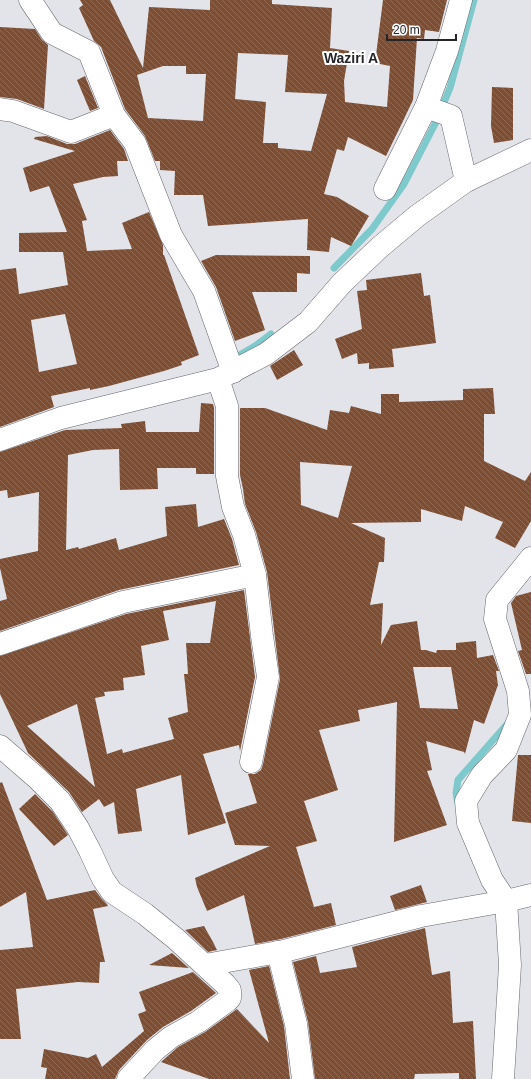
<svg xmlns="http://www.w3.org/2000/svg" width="531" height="1079" viewBox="0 0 531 1079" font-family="Helvetica,sans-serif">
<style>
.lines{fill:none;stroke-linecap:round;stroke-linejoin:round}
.stream{stroke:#7dc9cb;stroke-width:7}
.building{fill:url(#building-back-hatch);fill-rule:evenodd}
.street-casing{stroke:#66676d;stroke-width:23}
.street{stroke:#fff;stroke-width:22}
.labels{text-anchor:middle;stroke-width:4;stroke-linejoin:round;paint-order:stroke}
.neighbourhood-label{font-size:14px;font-weight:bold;fill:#252528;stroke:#fff}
</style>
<defs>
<pattern id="building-back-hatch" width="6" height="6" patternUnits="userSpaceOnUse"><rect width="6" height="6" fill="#7e4e33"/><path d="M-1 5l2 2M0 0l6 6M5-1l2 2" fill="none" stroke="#8e6a56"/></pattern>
</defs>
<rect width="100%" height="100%" fill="#e3e4ea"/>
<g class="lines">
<g class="stream">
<polyline points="334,268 372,229 404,184 435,124 450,88 474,0"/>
<polyline points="238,356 255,346 271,334"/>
<polyline points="458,803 456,793 458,780 509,722"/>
</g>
</g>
<g class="building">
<path d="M80,0H110L143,68L149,7L210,10V0H272V4L332,8L330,48L349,51L344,81L345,102L387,107L390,66L375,63L383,0H447L439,32L425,30L424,39L417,38L413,100L404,119L386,156L348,137L344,151L337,149L324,194L337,197L369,216L351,246L331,237L329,252L307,250L308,219L208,226L203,195H174L175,171L160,170V161H155L145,136L125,109L101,47L94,41L79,8L83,5ZM238,53L288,55L285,92L327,94L311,151L278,148V143H263L266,102L235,99ZM163,66H186V74H206L203,121L148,118L137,75Z"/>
<polygon points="0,27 35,29 42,40 48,45 44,109 17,99 0,97"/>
<polygon points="85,76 98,108 90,111 77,80"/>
<polygon points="492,87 513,88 513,140 494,143 491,126"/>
<path d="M110,130L124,149L128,161H117L118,176L103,177L73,184L87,220L82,221L87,251L132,249L122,223L149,212L163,245V255H164L199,355L181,362L182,365L164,371L109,386L90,390V388L51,396L54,407L0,427V270L16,268L19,294L68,285L63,252H19V233L67,232L49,186L30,192L23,168L75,151L34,139L35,137L47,136L67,144H75ZM65,314L77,364L39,372L31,320Z"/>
<polygon points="216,255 310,256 310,274 297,273 297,292 252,292 265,330 235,341 216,287 201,261"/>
<polygon points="421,273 424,296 430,295 436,343 392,349 394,367 369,369 369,363 358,364 357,353 342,359 335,339 362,329 357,291 367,290 366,280"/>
<polygon points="294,350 303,365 277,380 270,366"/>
<path d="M493,388L495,414H484V461L525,481L531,472V521L515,548L495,538L503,522L465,506L462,521L421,509V522L351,523L385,538L384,562H379L370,605L383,603L381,645L391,625L417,621L421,650H426L436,653L437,650H456V643L476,641L477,658L493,655L499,671H496L498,685L484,724L474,720L465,754L464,752L426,741L432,770L427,771L447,825L394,842L397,702L358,710L360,721L319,730L338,790L304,801L317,841L296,847L314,907L331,903L336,925L281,939L255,944L244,895L207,911L197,887L195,878L270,846L235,845L225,813L257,803L248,774H255L261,770L263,764L280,679L267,572L256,532L245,504L243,489L240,475V408H265L327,430L330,410L349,413L351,406L381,414V394H399V402L463,400V389ZM300,462L352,466L338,518L301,505ZM413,667H451L458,709L420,708Z"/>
<polygon points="201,403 213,404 214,408 214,474 196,474 196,468 157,468 158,489 120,490 119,449 93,450 68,455 66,550 78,547 79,549 116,538 119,550 167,536 165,507 196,504 198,527 224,519 232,539 239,565 119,590 0,631 0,601 7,599 0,568 0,559 38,551 39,492 8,498 7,490 0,491 0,452 65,430 122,428 121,424 145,421 146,432 199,432"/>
<path d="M244,590L255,677L240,751L239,745L203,754L226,823L188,835L181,775L136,789L142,831L118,834L114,802L104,807L99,799L82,812L69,792L28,753L0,694V656L126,614ZM216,601L210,643H186L188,674H184L188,712L168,718L174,739L123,753L122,749L107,754L95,698L105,696L104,692L124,690L123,678L145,675L141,646L169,640L163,611ZM77,704L95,787L27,726Z"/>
<polygon points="531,592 531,674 526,674 518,651 522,650 511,603 516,596"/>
<polygon points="518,755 531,755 531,823 512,821"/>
<polygon points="2,782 47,900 95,890 102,899 107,904 108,906 93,909 105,962 100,962 99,983 78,982 16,989 21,1039 0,1039 0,950 33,947 26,892 0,907 0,783"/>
<polygon points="35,794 53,812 68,835 54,846 19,809"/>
<polygon points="421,885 427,902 395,910 390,896"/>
<polygon points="204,926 213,942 217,950 208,952 185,930"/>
<polygon points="425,928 432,975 450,971 453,1023 473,1021 476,1079 459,1079 459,1073 415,1074 414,1079 315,1079 308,1022 293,962 316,956 320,973 357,967 352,947"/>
<polygon points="172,953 189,968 149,965"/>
<polygon points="269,966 284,1026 290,1079 209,1079 161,1062 178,1047 205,1032 237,1009 269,1043 249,970"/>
<polygon points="193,972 216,993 191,1011 163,1027 147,1040 119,1070 115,1079 45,1079 47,1068 41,1067 44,1049 88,1058 96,1054 102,1067 144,1031 138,1014 146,1011 139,992"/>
</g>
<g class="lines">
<defs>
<g id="street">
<polyline points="30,0 52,33 89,52 114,115 135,143 171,235 204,291 233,372"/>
<polyline points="426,107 451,116 466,181"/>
<polyline points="0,109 13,111 71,132 114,115"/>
<polyline points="385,189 426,107 447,51 461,0"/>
<polyline points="218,379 227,406 227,476 233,507 244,535 255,575 262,636 268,677 251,762"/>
<polyline points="0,440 61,418 218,379 266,354 308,322 342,283 380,247 417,216 466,181 531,150"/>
<polyline points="0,644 123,602 255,575"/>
<polyline points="0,746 38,779 60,801 78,828 90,851 103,879 112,892 145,914 176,939 225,984 230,990 230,998 227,1001 198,1022 171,1037 155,1050 128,1079"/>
<polyline points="278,952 296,1024 303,1079"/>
<polyline points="205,965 284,951 421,916 506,901 531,895"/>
<polyline points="503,1079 510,965 506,901 492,880 468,823 466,801 482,775 506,750 520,715 518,691 495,619 497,600 531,558"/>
</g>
</defs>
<use href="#street" class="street-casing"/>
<use href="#street" class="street"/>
</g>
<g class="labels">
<g class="neighbourhood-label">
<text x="351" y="63">Waziri A</text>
</g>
</g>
<path d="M387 34v6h69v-6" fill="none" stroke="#252528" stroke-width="2"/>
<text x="393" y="34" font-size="12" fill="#252528" stroke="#ffffff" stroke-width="3" paint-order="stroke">20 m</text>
</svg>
